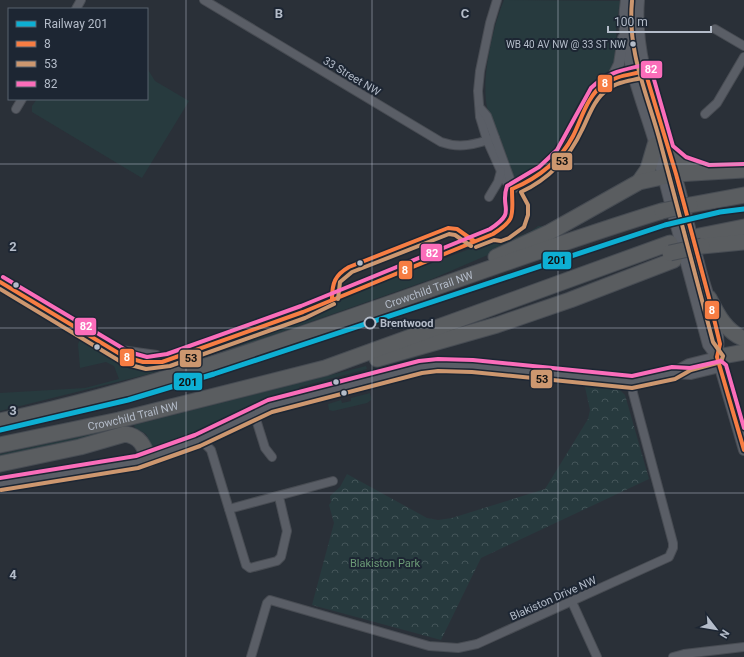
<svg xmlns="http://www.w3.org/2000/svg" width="744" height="657" viewBox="0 0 744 657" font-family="Roboto,sans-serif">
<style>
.green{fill:#273a3e}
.park{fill:url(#park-crowns)}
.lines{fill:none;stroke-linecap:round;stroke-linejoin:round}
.minor-casing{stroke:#484c53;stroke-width:10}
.tertiary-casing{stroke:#484c53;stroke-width:12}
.motorway-casing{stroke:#474c53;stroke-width:17}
.minor{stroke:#5a5e66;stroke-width:8}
.tertiary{stroke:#5a5e66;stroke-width:10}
.motorway{stroke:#5a5d60;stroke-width:15}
.motorway-bridge-casing{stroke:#474c53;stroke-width:17;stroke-linecap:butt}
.motorway-bridge{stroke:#5a5d60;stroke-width:15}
.bus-1-casing{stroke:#1d2633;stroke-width:7}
.bus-2-casing{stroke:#1d2633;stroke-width:7}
.bus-3-casing{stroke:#1d2633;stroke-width:7}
.bus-1{stroke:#f77d43;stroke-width:4}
.bus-2{stroke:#cd976f;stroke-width:4}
.bus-3{stroke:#fb6dba;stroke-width:4}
.rail-1-casing{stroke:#1d2633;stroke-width:8}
.rail-1{stroke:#0dafd3;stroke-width:5}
.grid{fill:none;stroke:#b4bcc9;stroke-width:1;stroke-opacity:0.55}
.bus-dot{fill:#b4bcc9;stroke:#1d2633;stroke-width:1.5}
.stop-dot{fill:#1d2633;stroke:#b4bcc9;stroke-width:2}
.labels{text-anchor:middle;stroke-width:4;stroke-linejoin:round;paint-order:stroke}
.bus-label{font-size:10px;fill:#b4bcc9;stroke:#1d2633;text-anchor:end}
.street-label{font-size:11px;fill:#b4bcc9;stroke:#1d2633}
.stop-label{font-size:11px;font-weight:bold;fill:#b4bcc9;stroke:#1d2633;text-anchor:start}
.park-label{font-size:11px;fill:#6b9a76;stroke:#1d2633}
.grid-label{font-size:13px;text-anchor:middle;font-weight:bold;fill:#b4bcc9;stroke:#1d2633;stroke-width:4;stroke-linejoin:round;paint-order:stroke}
.line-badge{stroke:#1d2633;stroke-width:1.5}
.badge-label{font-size:11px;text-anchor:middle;font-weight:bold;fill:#fff}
.pale-badge-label{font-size:11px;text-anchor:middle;font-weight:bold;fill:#111}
</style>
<defs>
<pattern id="park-crowns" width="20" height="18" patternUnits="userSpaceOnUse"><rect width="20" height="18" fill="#273a3e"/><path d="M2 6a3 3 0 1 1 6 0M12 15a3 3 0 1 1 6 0" fill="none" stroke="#445559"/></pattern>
</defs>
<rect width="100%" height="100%" fill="#2a3038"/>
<g class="green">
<path d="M504,0L620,1C619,9 617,17 616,25C616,36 618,48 615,59C612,75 590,84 582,97C559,132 563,161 517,178L513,176C505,157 490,127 487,107C481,79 493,26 504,0Z"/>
<polygon points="147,68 155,81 189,101 142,178 32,112 32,106 37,99 147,99"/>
<path d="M538,226H545L497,251L432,279L259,340L145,375L0,411V393L85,388L119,379L114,366L106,362L80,368L78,344L80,339C105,354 129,369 160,366L304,316L413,270L505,236C515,239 531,233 538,226Z"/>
<path d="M366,366L367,369L299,387V390C247,404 206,432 155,449H153L146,434L135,428L134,425Z"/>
<polygon points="370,393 371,400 367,403 333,411 329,410 328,404 341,400 342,403 351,401 351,398"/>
<polygon points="106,431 106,435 0,459 0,454"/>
</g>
<polygon class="park" points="585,387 620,390 625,395 649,479 481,558 441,640 312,605 334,523 329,505 331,502 330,496 340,487 347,474 427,518 438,520 452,518 545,489 588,419 590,410"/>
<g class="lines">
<defs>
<g id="minor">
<path d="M204,0L441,142C460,149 476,144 495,138"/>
<polyline points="497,0 490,23 480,71 478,91 480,117 487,140 505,180 512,189"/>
<polyline points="76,9 81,0"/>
<polyline points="715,29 744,46"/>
<polyline points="16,109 22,99"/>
<polyline points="481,109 487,116 510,179 512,188"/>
<polyline points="705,114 717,103 744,57"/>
<path d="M512,189C533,181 554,166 567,146C582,124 585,92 612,79C621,74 635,74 645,71"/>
<polyline points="489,197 498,182 501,171"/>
<path d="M0,282L114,349C126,361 139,363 155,362"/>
<polyline points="114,349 157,355"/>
<polyline points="254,413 265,448 272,457"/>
<polyline points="197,441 205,444 211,450 246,565 250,568 277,561 281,557 287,531 279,497"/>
<polyline points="229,509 333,481"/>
<polyline points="572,602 597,657"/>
<polyline points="251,657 267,603 270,600 429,646 458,648 477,644 669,557 673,548 673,543 633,393 632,382"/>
<polyline points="673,657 684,654 744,647"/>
</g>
<g id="tertiary">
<path d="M626,0C618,49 642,99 655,145C672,212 690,278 708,345L717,357L744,450"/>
<path d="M639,0C634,60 660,117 676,174C685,207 693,241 702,274C709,300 723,331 717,357"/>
<polyline points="612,78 619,64 623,38"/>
<polyline points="673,373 689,364 717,357"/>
<polyline points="0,484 137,462 197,441 270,406 421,367 438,365 472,366 632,382 673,373 691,374 720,367"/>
</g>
<g id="motorway">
<polyline points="668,149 683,162 702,169"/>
<polyline points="639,182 648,169 655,145"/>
<polyline points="690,205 744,195"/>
<polyline points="699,236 744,227"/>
<polyline points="702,246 744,242"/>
<polyline points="496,257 550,232 639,182 676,174 744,170"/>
<path d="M709,298C718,316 726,331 744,339"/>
<polyline points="717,357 744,352"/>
<polyline points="377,359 497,325 570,300 674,260"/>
<path id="s1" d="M0,421C227,373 440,279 662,211"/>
<path id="s2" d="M0,445L119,420L325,368L670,243"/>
<path d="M0,464L80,447L125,434C140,436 144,446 149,459"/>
</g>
</defs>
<use href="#minor" class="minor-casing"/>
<use href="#tertiary" class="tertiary-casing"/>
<use href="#motorway" class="motorway-casing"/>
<use href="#minor" class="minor"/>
<use href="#tertiary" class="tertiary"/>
<use href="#motorway" class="motorway"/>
<defs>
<g id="motorway-bridge">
<polyline points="662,211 690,205"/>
<polyline points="670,253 702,246"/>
</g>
</defs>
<use href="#motorway-bridge" class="motorway-bridge-casing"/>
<use href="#motorway-bridge" class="motorway-bridge"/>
<defs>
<g id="bus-1">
<path d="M512,189C538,178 560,161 573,136C582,118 587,96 604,84C617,75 631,75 645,71L676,174L709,298L720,344L717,357L744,450"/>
<path d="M0,282L125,357L143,362H162L303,312L493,234C517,219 512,215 512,189"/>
<path d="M332,299C332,283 335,275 349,267L448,228L457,229L474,241"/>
</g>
<g id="bus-2">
<path d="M476,247L494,240L501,241L509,238L524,227L528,215V205L521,192C549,179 569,158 582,130C589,116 594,99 608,89C620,80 634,81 648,76L651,72L650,63"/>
<polyline points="0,289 123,363 146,369 170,366 305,318 334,304"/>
<polyline points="338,299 340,282 352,272 449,234 455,235 471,246"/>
<path d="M1,490L138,468L200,446L272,412L422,373L438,371L472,372L632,388L675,379L691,370L721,362L723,356L713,342C696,277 679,211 661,145C648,95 627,54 632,1"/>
</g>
<g id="bus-3">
<path d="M3,277L129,352L147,357L167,354L301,306L490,229C518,211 499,209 507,186L539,167L557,150L591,88C607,72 623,70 644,65L651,69L673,146L686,157L709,165L744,164"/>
<polyline points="0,478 136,456 195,435 268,400 419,361 438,359 473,360 632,376 672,367 690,368 721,361 726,365 744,428"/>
</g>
</defs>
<use href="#bus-1" class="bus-1-casing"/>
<use href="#bus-2" class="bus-2-casing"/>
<use href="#bus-3" class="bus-3-casing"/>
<use href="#bus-1" class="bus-1"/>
<use href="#bus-2" class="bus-2"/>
<use href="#bus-3" class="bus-3"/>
<defs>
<polyline id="rail-1" points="0,430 128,400 214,374 665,225 720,212 744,209"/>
</defs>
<use href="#rail-1" class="rail-1-casing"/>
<use href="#rail-1" class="rail-1"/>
</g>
<path class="grid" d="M186,0V657M372,0V657M558,0V657M0,164H744M0,328H744M0,493H744"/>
<g class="bus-dot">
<circle cx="633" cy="44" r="3.5"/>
<circle cx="360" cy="263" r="3.5"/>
<circle cx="16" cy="285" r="3.5"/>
<circle cx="97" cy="347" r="3.5"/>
<circle cx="336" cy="382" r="3.5"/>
<circle cx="344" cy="393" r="3.5"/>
</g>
<circle class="stop-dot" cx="370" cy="323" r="5.5"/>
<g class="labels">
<g class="bus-label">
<text x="626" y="48">WB 40 AV NW @ 33 ST NW</text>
</g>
<g class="street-label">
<text transform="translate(352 76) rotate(31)" y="4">33 Street NW</text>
<text dy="4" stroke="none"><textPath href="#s1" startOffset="449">Crowchild Trail NW</textPath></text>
<text dy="4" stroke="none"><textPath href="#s2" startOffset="136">Crowchild Trail NW</textPath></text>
<text transform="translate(553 598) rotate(-24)" y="4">Blakiston Drive NW</text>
</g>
<g class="stop-label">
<text x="380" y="327">Brentwood</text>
</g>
<g class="park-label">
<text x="385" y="567">Blakiston Park</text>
</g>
</g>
<g class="grid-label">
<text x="279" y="18">B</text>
<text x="465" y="18">C</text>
<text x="13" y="251">2</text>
<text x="13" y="415">3</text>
<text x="13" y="579">4</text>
</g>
<g class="line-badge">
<rect x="640" y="60" width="23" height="19" rx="4" fill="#fb6dba"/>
<rect x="597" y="74" width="16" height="19" rx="4" fill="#f77d43"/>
<rect x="551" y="152" width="22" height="19" rx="4" fill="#cd976f"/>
<rect x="420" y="243" width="23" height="19" rx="4" fill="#fb6dba"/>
<rect x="542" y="251" width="30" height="19" rx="4" fill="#0dafd3"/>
<rect x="398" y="260" width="15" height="20" rx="4" fill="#f77d43"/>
<rect x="704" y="300" width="16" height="20" rx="4" fill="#f77d43"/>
<rect x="74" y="317" width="23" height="19" rx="4" fill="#fb6dba"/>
<rect x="119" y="348" width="16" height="19" rx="4" fill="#f77d43"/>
<rect x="179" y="349" width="23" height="19" rx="4" fill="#cd976f"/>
<rect x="530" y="369" width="23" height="20" rx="4" fill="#cd976f"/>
<rect x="173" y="372" width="30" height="19" rx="4" fill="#0dafd3"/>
</g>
<g class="badge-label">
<text x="651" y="73">82</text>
<text x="605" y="87">8</text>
<text x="432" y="257">82</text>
<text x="405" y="274">8</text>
<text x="712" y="314">8</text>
<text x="86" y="330">82</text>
<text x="127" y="361">8</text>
</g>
<g class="pale-badge-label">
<text x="562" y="165">53</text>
<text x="557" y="264">201</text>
<text x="191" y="362">53</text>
<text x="542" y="383">53</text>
<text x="188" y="386">201</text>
</g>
<rect x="8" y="8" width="140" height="92" fill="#1d2633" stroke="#59626f"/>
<rect x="16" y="21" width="20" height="6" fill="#0dafd3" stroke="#59626f"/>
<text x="44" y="28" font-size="12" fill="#b4bcc9">Railway 201</text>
<rect x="16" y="41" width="20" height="6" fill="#f77d43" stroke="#59626f"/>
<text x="44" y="48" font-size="12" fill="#b4bcc9">8</text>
<rect x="16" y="61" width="20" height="6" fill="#cd976f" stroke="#59626f"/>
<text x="44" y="68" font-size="12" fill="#b4bcc9">53</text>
<rect x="16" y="81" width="20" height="6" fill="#fb6dba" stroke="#59626f"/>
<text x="44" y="88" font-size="12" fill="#b4bcc9">82</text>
<g transform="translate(716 629) rotate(121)" stroke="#1d2633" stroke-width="3" paint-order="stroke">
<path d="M0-3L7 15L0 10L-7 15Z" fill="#b4bcc9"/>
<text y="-6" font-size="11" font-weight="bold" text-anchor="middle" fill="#b4bcc9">N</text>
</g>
<path d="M608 26v6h103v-6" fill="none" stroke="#b4bcc9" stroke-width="2"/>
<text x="614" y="26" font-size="12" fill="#b4bcc9" stroke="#1d2633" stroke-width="3" paint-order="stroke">100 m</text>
</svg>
